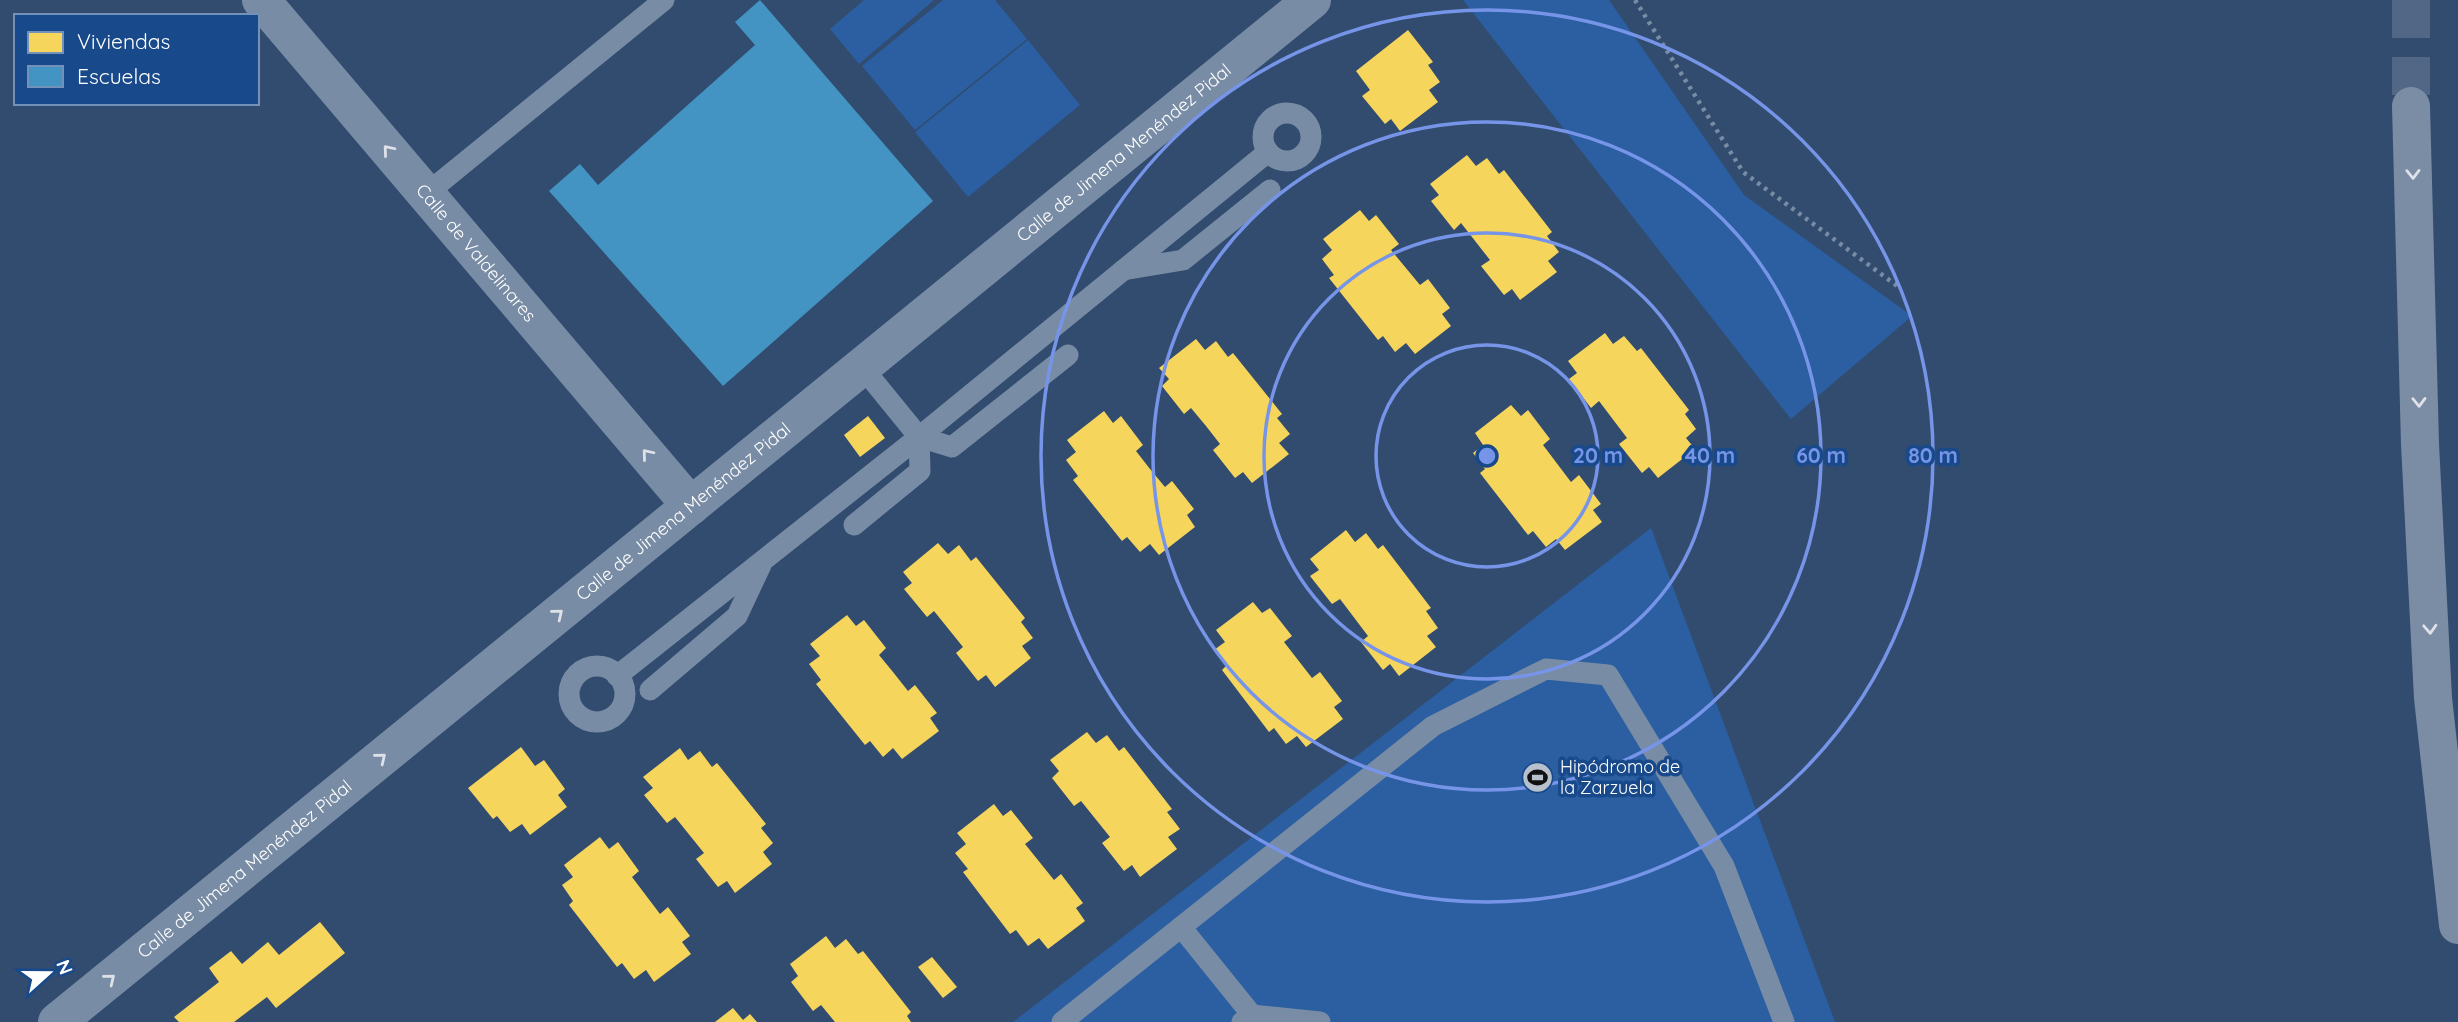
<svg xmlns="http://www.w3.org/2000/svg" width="2458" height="1022" viewBox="0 0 2458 1022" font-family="Quicksand,sans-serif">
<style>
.green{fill:#2b5fa1}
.homes{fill:#f6d55c}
.schools{fill:#4393c3}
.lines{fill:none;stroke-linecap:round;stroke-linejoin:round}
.highway-tunnel{stroke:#516785;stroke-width:38;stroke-dasharray:38 19;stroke-linecap:butt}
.path{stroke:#798ca5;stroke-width:4.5;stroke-dasharray:3.5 5;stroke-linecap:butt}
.lane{stroke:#798ca5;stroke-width:21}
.street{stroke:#798ca5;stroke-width:38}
.highway{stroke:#7a8da4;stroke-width:38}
.oneway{stroke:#dee2e8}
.ring{fill:none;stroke:#7795e8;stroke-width:3.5}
.labels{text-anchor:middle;stroke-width:7;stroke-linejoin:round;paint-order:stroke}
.street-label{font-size:18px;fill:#fff;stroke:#18498a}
.poi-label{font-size:18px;fill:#fff;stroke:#18498a;text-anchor:start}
.centre{fill:#7795e8;stroke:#18498a;stroke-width:3.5}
.ring-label{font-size:21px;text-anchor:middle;font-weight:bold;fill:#7795e8;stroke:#18498a;stroke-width:7;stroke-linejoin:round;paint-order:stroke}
</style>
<rect width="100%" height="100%" fill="#324c70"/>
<g class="green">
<polygon points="864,0 934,0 859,64 830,29"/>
<polygon points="943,0 995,0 1027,39 915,130 862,66"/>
<polygon points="1463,0 1609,0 1744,195 1912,316 1791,419"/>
<polygon points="1028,40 1080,105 968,197 915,132"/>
<polygon points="1651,528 1835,1022 1013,1022"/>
</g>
<g class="homes">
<polygon points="1408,30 1433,62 1428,65 1440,82 1429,90 1438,102 1400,131 1391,119 1385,124 1362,96 1370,90 1356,71"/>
<polygon points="1467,155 1476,166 1487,158 1499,174 1504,170 1552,232 1547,236 1559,252 1548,261 1557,272 1520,300 1512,289 1504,295 1481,266 1490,260 1461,223 1454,230 1431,201 1439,195 1430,184"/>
<polygon points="1360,210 1369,221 1376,215 1399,244 1391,250 1420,285 1428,279 1450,308 1442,314 1451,326 1415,354 1406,343 1395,352 1383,336 1378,340 1329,278 1334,275 1322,259 1332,250 1323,239"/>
<polygon points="1605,333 1613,344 1624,336 1637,351 1641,348 1689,410 1685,414 1696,429 1686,438 1695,449 1658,478 1649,467 1642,473 1619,444 1627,438 1599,401 1591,408 1569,379 1577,373 1568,361"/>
<polygon points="1196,339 1205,350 1216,341 1228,357 1233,353 1282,414 1277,418 1290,434 1279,443 1289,454 1252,483 1243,472 1235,478 1213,450 1220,444 1206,426 1191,408 1184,414 1162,386 1169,379 1159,368"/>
<polygon points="1511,405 1521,416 1528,410 1550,439 1543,445 1571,482 1579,475 1601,504 1593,510 1602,522 1565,550 1556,539 1546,547 1533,531 1528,535 1480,473 1485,469 1473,453 1483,445 1475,433"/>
<polygon points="1104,411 1113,423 1121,416 1143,445 1136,451 1150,469 1165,487 1172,481 1194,509 1187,515 1195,527 1159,555 1150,544 1140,552 1127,537 1122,541 1073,480 1078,476 1066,460 1076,452 1067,440"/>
<polygon points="868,416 885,438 860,457 844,435"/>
<polygon points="1346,530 1355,542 1366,533 1378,549 1383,545 1431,608 1426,611 1438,628 1427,636 1436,647 1399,676 1390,664 1383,670 1361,642 1368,636 1340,599 1332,604 1310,576 1319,570 1310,559"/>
<polygon points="938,543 948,554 959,545 971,561 976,557 1025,618 1021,622 1033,638 1022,646 1031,658 995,687 986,675 978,681 956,653 963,647 934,611 927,617 904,589 912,583 903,572"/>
<polygon points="1253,602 1262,613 1270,608 1292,636 1284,642 1312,678 1320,672 1342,701 1334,707 1343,719 1306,747 1297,736 1286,744 1274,728 1269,732 1222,670 1226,666 1214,650 1225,642 1216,630"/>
<polygon points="847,615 856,626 864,620 886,648 879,655 893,672 908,691 915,685 937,713 930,718 939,731 902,759 893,748 883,757 870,741 865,745 816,684 821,680 809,664 820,656 810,644"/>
<polygon points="1087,732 1096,743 1107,735 1119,751 1124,747 1172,809 1167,812 1180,829 1168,837 1177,849 1140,877 1132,865 1124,871 1102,843 1110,837 1081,801 1074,806 1052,778 1059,771 1050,760"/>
<polygon points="521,747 535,766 544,760 565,789 558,795 567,807 530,835 522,824 510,832 497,816 493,819 468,788"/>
<polygon points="680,748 688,760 700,751 712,767 717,763 766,824 761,828 773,843 763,852 772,864 735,893 727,881 718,887 696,859 704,853 675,817 667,823 644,795 653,788 643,777"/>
<polygon points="994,804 1003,816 1011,810 1033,838 1025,844 1054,880 1061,874 1083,903 1076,908 1085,921 1048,949 1039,938 1028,946 1016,930 1010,934 963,872 968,869 955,853 966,844 957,833"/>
<polygon points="600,837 609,849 618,842 639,871 632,877 660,914 668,907 690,936 682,942 691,954 654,982 646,970 634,979 622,963 617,967 569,905 573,901 562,885 573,877 564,865"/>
<polygon points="320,922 345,953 276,1008 267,997 234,1022 179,1022 174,1017 219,982 209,968 231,951 242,964 268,942 279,955"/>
<polygon points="826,936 835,948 846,939 858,954 863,951 911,1012 907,1016 911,1022 835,1022 821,1005 813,1011 791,982 798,976 790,964"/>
<polygon points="932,957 957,987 943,998 918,967"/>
<polygon points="733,1008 743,1020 750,1014 757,1022 715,1022"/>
</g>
<polygon class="schools" points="760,0 933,201 723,386 549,191 580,164 598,185 755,45 735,22"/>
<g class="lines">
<polyline class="highway-tunnel" points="2411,0 2411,106"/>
<polyline class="path" points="1635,0 1743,172 1900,288"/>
<g class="lane">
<circle cx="1287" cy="137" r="24"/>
<polyline points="426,194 664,0"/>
<polyline points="1123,270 1183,260 1270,190"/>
<polyline points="862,367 919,437 952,447 1068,355"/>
<polyline points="854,525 920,471 919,437"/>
<circle cx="597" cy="694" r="28"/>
<polyline points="617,676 919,437 1268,152"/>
<polyline points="650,690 737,616 761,565"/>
<polyline points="1181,927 1252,1015 1242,1022"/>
<polyline points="1252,1015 1320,1022"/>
<polyline points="1062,1022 1433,726 1546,669 1608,675 1724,866 1784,1022"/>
</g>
<g class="street">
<path id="s1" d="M261,0L691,506"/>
<path id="s2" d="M57,1022L1312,0"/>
</g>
<polyline class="highway" points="2411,106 2420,444 2433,698 2458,925"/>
</g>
<defs><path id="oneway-chevron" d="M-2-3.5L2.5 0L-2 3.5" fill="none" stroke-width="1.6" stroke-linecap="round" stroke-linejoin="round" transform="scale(1.75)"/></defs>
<g class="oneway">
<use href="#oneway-chevron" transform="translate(388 150) rotate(-130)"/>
<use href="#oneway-chevron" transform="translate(2413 174) rotate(89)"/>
<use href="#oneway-chevron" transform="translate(2419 402) rotate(89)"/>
<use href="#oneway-chevron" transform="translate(647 454) rotate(-130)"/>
<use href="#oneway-chevron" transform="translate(558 614) rotate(-39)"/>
<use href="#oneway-chevron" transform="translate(2430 629) rotate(87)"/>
<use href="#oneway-chevron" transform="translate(381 758) rotate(-39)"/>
<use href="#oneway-chevron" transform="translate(110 979) rotate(-39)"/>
</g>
<g class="ring">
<circle cx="1487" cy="456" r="111"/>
<circle cx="1487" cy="456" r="223"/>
<circle cx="1487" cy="456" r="334"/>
<circle cx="1487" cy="456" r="446"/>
</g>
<defs>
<symbol id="stadium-disc" viewBox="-11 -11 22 22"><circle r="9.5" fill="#b7c0cd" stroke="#18498a"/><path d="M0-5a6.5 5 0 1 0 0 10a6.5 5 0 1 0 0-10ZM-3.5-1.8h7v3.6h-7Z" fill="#111"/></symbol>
</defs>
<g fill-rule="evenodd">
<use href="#stadium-disc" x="1520" y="760" width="35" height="35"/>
</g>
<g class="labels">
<g class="street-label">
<text dy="6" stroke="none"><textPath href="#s2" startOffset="1376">Calle de Jimena Menéndez Pidal</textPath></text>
<text dy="6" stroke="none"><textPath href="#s1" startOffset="332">Calle de Valdelinares</textPath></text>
<text dy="6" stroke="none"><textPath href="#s2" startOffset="808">Calle de Jimena Menéndez Pidal</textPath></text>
<text dy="6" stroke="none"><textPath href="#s2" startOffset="242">Calle de Jimena Menéndez Pidal</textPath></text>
</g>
<g class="poi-label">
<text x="1560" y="773">Hipódromo de<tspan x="1560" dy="21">la Zarzuela</tspan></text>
</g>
</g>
<circle cx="1487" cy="456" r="10" class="centre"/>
<g class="ring-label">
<text x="1598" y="463">20 m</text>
<text x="1710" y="463">40 m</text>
<text x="1821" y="463">60 m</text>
<text x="1933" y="463">80 m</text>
</g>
<rect x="14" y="14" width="245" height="91" fill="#18498a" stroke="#7492b9" stroke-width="2"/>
<rect x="28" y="32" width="35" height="21" fill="#f6d55c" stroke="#7492b9" stroke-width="2"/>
<text x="77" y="49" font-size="21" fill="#ffffff">Viviendas</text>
<rect x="28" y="66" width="35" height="21" fill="#4393c3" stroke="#7492b9" stroke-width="2"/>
<text x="77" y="84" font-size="21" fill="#ffffff">Escuelas</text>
<g transform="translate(49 973) rotate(69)" stroke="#18498a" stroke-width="5" paint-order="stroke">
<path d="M0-5L12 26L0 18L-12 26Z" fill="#ffffff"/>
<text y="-10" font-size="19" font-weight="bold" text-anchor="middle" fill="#ffffff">N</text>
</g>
</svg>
